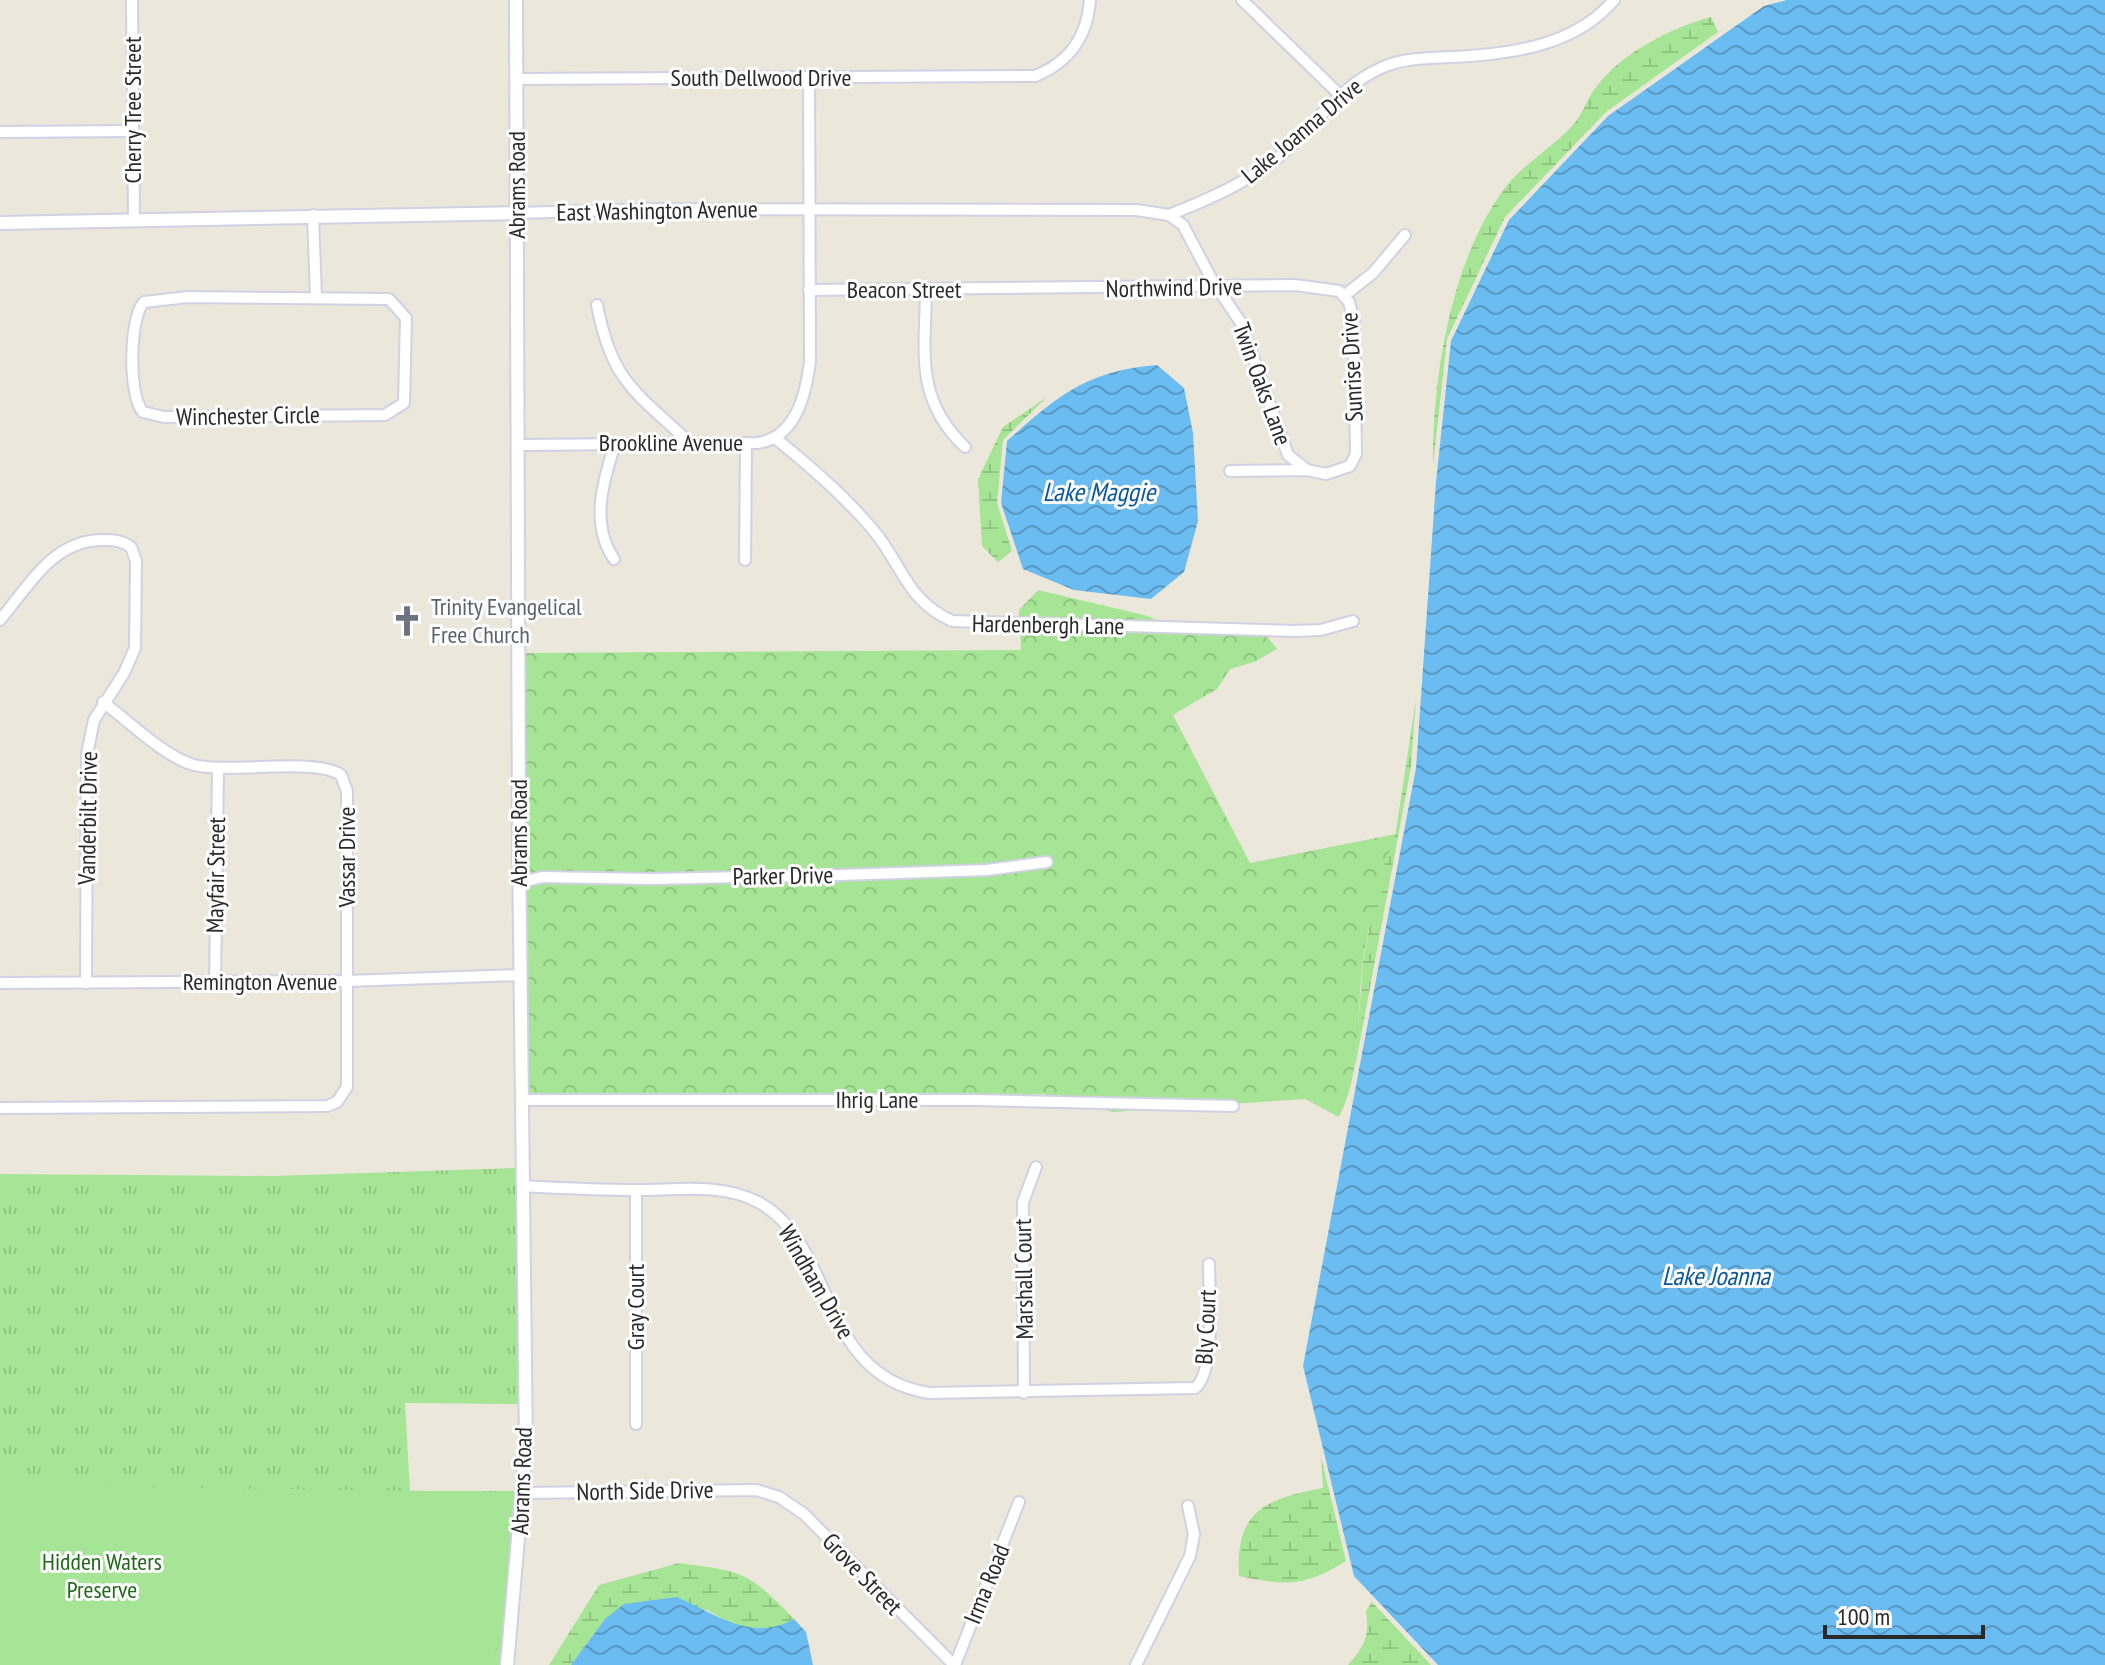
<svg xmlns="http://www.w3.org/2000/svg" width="2105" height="1665" viewBox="0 0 2105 1665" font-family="'PT Sans Narrow',sans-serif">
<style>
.grass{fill:url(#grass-tufts)}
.forest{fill:url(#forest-crowns)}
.wetland{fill:url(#wetland-marsh)}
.park{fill:#a6e496}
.water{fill:url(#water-waves)}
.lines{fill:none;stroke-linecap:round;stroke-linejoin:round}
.minor-casing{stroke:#d0d1e3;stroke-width:14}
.tertiary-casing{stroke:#d0d1e3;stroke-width:16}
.minor{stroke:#fff;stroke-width:10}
.tertiary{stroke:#fff;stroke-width:12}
.labels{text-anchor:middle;stroke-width:6;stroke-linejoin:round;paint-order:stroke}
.street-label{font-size:24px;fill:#292929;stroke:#fff}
.worship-label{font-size:24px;fill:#5b616d;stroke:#fff;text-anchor:start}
.park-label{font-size:24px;fill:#1e6818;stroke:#fff}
.water-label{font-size:26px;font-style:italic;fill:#0a579d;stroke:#fff}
</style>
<defs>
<pattern id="grass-tufts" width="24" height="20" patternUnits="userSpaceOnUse" patternTransform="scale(2)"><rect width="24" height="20" fill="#a6e496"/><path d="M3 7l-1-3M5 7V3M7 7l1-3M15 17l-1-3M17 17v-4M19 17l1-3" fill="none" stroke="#8fc481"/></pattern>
<pattern id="forest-crowns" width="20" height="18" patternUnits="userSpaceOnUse" patternTransform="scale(2)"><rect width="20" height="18" fill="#a6e496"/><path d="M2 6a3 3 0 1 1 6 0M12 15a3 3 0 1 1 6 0" fill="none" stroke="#8fc481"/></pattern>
<pattern id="wetland-marsh" width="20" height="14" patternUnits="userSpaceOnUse" patternTransform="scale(2)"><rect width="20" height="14" fill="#a6e496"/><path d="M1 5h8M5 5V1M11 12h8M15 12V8" fill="none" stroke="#8fc481"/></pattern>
<pattern id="water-waves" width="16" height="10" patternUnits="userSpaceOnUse" patternTransform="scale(2)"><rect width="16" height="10" fill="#6bbcf1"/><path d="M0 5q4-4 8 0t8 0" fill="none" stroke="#5899c3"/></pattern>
</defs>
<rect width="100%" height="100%" fill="#ece7db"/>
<polygon class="grass" points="516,1168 520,1404 405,1403 410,1491 519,1491 501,1665 322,1665 0,1497 0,1174 273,1176"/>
<path class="forest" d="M1038,590L1148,616L1174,629L1257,624L1277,649L1254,662L1230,669L1217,689L1173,715L1250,863L1396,834C1386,877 1369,916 1363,960C1356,1012 1363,1071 1339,1117L1305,1099L1113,1112L1043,1094L527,1102L525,653L1021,650L1019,610Z"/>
<g class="wetland">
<path d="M1711,17L1718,32L1606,112L1505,217L1447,339L1433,466C1432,379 1451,259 1505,188C1523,164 1552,148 1572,126C1582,116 1586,101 1594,90C1619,54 1670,28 1711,17Z"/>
<polygon points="1047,397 1003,440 997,503 1012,551 998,562 982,546 978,479 1003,427"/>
<polygon points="1416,699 1411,767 1355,1068 1363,962 1378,881 1395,837"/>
<path d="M1321,1457L1346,1561C1304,1587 1286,1586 1239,1576C1235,1510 1266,1499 1323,1488Z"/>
<path d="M679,1563C745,1572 747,1571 794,1619L778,1628L741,1629L707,1610L605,1619L571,1665H549L599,1585Z"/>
<path d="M1372,1602L1431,1665H1348C1364,1647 1370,1636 1366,1611Z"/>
</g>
<polygon class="park" points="0,1485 518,1492 494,1665 0,1665"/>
<g class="water">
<polygon points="1787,0 2105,0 2105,1665 1438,1665 1354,1576 1303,1366 1416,768 1436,482 1451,341 1509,220 1608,116 1764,6"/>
<path d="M1157,365L1184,388L1193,433L1198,521L1184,572L1151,599L1074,590L1023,569L1001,503L1007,441C1058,395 1087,371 1157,365Z"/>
<path d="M677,1597C716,1614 752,1643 794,1619L806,1632L813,1665H571L605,1619L624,1604Z"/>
</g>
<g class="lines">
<defs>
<g id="minor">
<polyline points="132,0 134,219"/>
<polyline points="1242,0 1340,95"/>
<path d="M518,79L1035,76C1070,62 1087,37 1090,0"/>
<polyline points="0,132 133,131"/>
<polyline points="517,213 656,209 1136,210 1169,215 1183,225 1212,280 1241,323 1288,455 1307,470"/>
<polyline points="313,215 316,297"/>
<path d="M1169,215C1209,199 1247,183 1281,155C1314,126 1340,86 1381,68C1402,58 1429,58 1453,57C1509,54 1574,47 1614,0"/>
<polyline points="809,290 1295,285 1339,291 1349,302 1354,322 1356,454 1350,466 1326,474 1307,470 1230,471"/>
<path d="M926,291C925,355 915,399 965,447"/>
<polyline points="1345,295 1373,273 1405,235"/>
<path d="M188,297L389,299L406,318L404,403L385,415L164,417L143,412C128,396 129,317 144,302Z"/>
<path d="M597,305C612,383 636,392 691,444"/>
<path d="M775,438C810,466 845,496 874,531C903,566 906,600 952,621L1294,631L1321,630L1353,621"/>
<path d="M519,445L757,443C796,438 806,394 810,361L809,78"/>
<path d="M614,559C590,524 603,481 615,444"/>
<polyline points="745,560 746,443"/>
<path d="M0,620C29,586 52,541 101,540C113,540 121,540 131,547L136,561L135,648L124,673L94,720L87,754L86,983"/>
<polyline points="519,883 542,877 652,879 840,875 987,870 1047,862"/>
<polyline points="215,982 218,769"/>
<polyline points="0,983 347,981 520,975"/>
<polyline points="521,1100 978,1100 1233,1106"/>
<path d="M0,1108L327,1106L337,1102L347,1087V791L341,775C316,757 230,774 194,765C166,758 127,720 103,702"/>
<path d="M522,1186C561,1188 599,1190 638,1190C677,1190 722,1183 758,1202C837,1244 817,1376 929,1393L1195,1388C1216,1372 1209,1291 1209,1264"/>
<polyline points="636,1190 636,1424"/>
<polyline points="1024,1393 1023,1202 1036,1167"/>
<polyline points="524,1493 756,1490 779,1497 804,1514 954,1665"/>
<polyline points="955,1665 1019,1502"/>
<polyline points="1136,1665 1190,1556 1194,1534 1188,1506"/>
</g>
<g id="tertiary">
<polyline points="0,223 517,213"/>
<polyline points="507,1665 526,1446 519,847 516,0"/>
</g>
</defs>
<use href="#minor" class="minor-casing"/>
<use href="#tertiary" class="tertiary-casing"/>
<use href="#minor" class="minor"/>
<use href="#tertiary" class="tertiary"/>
</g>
<defs>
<symbol id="church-bare" viewBox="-9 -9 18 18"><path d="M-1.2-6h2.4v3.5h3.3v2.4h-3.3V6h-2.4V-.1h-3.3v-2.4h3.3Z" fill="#6b7280" stroke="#fff" stroke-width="2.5" paint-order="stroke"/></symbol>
</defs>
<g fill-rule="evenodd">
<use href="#church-bare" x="385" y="599" width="44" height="44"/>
</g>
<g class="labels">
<g class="street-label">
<text x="761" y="86">South Dellwood Drive</text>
<text transform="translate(133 110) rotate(-90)" y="8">Cherry Tree Street</text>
<text transform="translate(1302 131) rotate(-40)" y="8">Lake Joanna Drive</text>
<text transform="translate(517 185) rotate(-90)" y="8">Abrams Road</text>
<text transform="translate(657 211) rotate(-1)" y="8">East Washington Avenue</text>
<text transform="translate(1174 288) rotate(-1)" y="8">Northwind Drive</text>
<text x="904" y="298">Beacon Street</text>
<text transform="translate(1352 367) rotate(-93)" y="8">Sunrise Drive</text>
<text transform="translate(1262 384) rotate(70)" y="8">Twin Oaks Lane</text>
<text transform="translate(248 416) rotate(-1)" y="8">Winchester Circle</text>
<text x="671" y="451">Brookline Avenue</text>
<text transform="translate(1048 625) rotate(1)" y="8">Hardenbergh Lane</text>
<text transform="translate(88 818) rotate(-89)" y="8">Vanderbilt Drive</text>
<text transform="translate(519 833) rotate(-90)" y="8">Abrams Road</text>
<text transform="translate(347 857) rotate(-90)" y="8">Vassar Drive</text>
<text transform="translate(216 875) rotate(-89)" y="8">Mayfair Street</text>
<text transform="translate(783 876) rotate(-1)" y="8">Parker Drive</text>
<text x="260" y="990">Remington Avenue</text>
<text x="877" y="1108">Ihrig Lane</text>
<text transform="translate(1024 1279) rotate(-91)" y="8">Marshall Court</text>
<text transform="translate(816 1282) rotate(60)" y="8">Windham Drive</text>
<text transform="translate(636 1307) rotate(-90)" y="8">Gray Court</text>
<text transform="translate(1206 1327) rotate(-87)" y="8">Bly Court</text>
<text transform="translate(522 1481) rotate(-88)" y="8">Abrams Road</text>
<text transform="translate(645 1491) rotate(-1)" y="8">North Side Drive</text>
<text transform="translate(862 1574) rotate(46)" y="8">Grove Street</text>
<text transform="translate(987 1584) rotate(-68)" y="8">Irma Road</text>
</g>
<g class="worship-label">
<text x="431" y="615">Trinity Evangelical<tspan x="431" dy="28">Free Church</tspan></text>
</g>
<g class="park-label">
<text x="102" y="1570">Hidden Waters<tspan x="102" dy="28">Preserve</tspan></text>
</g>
<g class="water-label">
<text x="1099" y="501">Lake Maggie</text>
<text x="1716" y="1285">Lake Joanna</text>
</g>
</g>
<path d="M1825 1625v12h158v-12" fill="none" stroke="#292929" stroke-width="4"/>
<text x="1837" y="1625" font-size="24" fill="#292929" stroke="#ffffff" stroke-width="6" paint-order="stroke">100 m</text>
</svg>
